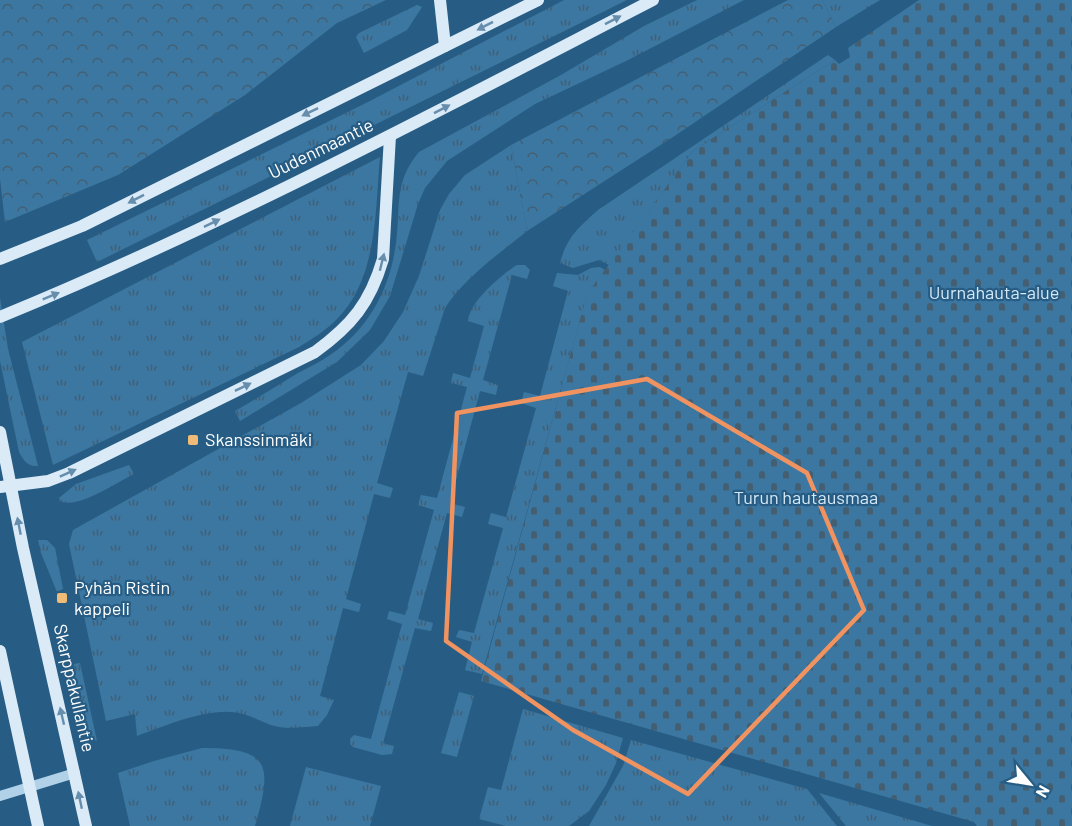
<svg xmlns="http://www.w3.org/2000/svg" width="1072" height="826" viewBox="0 0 1072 826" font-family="Barlow,sans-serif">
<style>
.grass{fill:url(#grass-tufts)}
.forest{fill:url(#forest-crowns)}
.cemetery{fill:url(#cemetery-stones)}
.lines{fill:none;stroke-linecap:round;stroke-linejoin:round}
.tertiary{stroke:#b0d1e7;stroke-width:10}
.secondary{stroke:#daeaf7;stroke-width:12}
.oneway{fill:#668eac}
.marked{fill:none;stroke:#f09361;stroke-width:4.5;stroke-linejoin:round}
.poi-dot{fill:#f0bb76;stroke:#275d84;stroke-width:2}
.labels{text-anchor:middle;stroke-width:4.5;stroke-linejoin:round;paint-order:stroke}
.street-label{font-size:18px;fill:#fff;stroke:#275d84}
.park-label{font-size:18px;fill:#d4e8f6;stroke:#275d84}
.poi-label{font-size:18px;fill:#fff;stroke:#275d84;text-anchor:start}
</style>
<defs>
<pattern id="grass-tufts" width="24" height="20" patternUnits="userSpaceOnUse" patternTransform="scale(1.5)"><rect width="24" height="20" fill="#3b77a1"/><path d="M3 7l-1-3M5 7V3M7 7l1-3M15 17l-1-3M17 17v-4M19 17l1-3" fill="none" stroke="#445f72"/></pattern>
<pattern id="forest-crowns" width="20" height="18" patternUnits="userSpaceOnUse" patternTransform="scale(1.5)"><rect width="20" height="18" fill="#3b77a1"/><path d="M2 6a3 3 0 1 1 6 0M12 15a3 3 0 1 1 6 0" fill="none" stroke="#445f72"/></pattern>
<pattern id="cemetery-stones" width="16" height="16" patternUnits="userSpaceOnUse" patternTransform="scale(1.5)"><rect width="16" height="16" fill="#3b77a1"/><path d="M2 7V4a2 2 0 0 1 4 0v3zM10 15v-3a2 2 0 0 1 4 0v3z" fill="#445f72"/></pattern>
</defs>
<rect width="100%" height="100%" fill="#275d84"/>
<g class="grass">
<polygon points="564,0 627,0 97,262 87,240 368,102"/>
<path d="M697,0H744L626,61L535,104L447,161L425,188L418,204L390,296L370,330L337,362L240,421L235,411C256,399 277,386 298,373C309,367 320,362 330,355C369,329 390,289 396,243C401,207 393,183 419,152L561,75L644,26Z"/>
<polygon points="822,0 880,0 836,27"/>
<polygon points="417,5 422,7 407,30 364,53 356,37 359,33"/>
<path d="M828,55L835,60L693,151L609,265L599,260L573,268L560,263C567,237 578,228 598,210Z"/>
<path d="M511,145L527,231C499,254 465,277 445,308L423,376L408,372L377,483L393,488L390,498L374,494L346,599L361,604L359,612L343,608L320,696L334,700L327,715L318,726C303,727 286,730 271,725C258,720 246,713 231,712C202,710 164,726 137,736L135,714L106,721L69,544L73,530L301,403L361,365L384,341L403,312L419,276L440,210L449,194L465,175Z"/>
<path d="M380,157C375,211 378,279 336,320C325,331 312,339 299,347L53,465L22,342Z"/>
<path d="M517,265H525L530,270L527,279L512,275L483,380L498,385L496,395L480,391L450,503L465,507L462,517L447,513L418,619L433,623L431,631L415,628L383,743L394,746L392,754L382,755L353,747L350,744V739L354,735L371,739L402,624L387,619L389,611L405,615L434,510L418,505L421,495L437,498L467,387L451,383L453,373L470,378L484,326L468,321C470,301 501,275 517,265Z"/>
<polygon points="600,267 605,270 587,295 482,674 465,670 472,642 456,637 459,630 474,633 503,528 488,524 491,513 506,517 536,408 521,403 524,392 540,396 568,291 553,286 557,273 578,275 591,268"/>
<path d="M0,298L8,349L38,466C28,467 24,461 19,452L0,361Z"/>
<path d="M129,465L134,474C117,482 77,510 60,501L59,498L76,484Z"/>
<polygon points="38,540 47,540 55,548 63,589 57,592 41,553"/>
<path d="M80,663L97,741C68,732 76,688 74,664Z"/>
<polygon points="459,692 474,696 457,757 441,753"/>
<polygon points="523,709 623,738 616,763 606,785 589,811 569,826 506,826 479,819 488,787 501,790"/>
<polygon points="631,740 807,789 837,826 589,826 623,766"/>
<path d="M202,748C272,748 272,766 255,826H130L118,773L154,761Z"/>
<polygon points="306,767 381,786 370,826 290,826"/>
<polygon points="819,793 932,826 846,826"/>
</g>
<g class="forest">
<polygon points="0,0 386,0 337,23 245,95 118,175 5,222 0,179"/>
<polygon points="788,0 822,0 836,27 676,135 527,231 511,145"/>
</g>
<polygon class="cemetery" points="919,0 1072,0 1072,826 977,826 974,822 481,681 587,294 693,151 835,60 839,64 850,57 848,48"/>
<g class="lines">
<polyline class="tertiary" points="0,796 75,773"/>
<g class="secondary">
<polyline points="440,0 445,46"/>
<polyline points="0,259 82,226 538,0"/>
<path d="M0,317C224,225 438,111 653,0"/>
<polyline points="0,432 23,548 86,826"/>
<path d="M0,487L48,481L69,473L315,352C352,325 370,303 383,259L390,136"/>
<polyline points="0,651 38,826"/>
</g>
</g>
<defs><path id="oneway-solid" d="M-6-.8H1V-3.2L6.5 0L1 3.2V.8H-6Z" transform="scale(1.5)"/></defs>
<g class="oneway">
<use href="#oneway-solid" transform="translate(613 20) rotate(-27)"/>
<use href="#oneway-solid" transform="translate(485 26) rotate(153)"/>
<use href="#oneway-solid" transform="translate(442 109) rotate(-27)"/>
<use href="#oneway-solid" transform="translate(310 112) rotate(154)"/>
<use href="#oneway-solid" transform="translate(136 199) rotate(153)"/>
<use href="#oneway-solid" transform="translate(212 223) rotate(-26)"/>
<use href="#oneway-solid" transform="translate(382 262) rotate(-76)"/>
<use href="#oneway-solid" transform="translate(51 296) rotate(-22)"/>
<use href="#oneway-solid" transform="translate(243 387) rotate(-26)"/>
<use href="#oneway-solid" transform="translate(68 473) rotate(-24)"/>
<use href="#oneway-solid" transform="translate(19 526) rotate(-101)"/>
<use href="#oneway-solid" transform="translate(62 716) rotate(-103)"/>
<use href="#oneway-solid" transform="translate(80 800) rotate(-102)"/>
</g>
<path class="marked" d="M647,379L807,473L864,610L688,794L573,730L446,641L457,413Z"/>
<g class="poi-dot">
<rect x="187" y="434" width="12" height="12" rx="3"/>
<rect x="56" y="592" width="12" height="12" rx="3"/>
</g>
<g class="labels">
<g class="street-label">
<text transform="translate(321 149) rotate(-26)" y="6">Uudenmaantie</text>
<text transform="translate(74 688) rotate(77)" y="6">Skarppakullantie</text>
</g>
<g class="park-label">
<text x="994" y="299">Uurnahauta-alue</text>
<text x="806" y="504">Turun hautausmaa</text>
</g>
<g class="poi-label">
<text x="205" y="446">Skanssinmäki</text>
<text x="74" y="594">Pyhän Ristin<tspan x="74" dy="21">kappeli</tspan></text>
</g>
</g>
<g transform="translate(1030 784) rotate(120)" stroke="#275d84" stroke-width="4.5" paint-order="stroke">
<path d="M0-4.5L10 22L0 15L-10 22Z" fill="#ffffff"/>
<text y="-9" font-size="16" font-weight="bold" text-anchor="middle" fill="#ffffff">N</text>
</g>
</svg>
